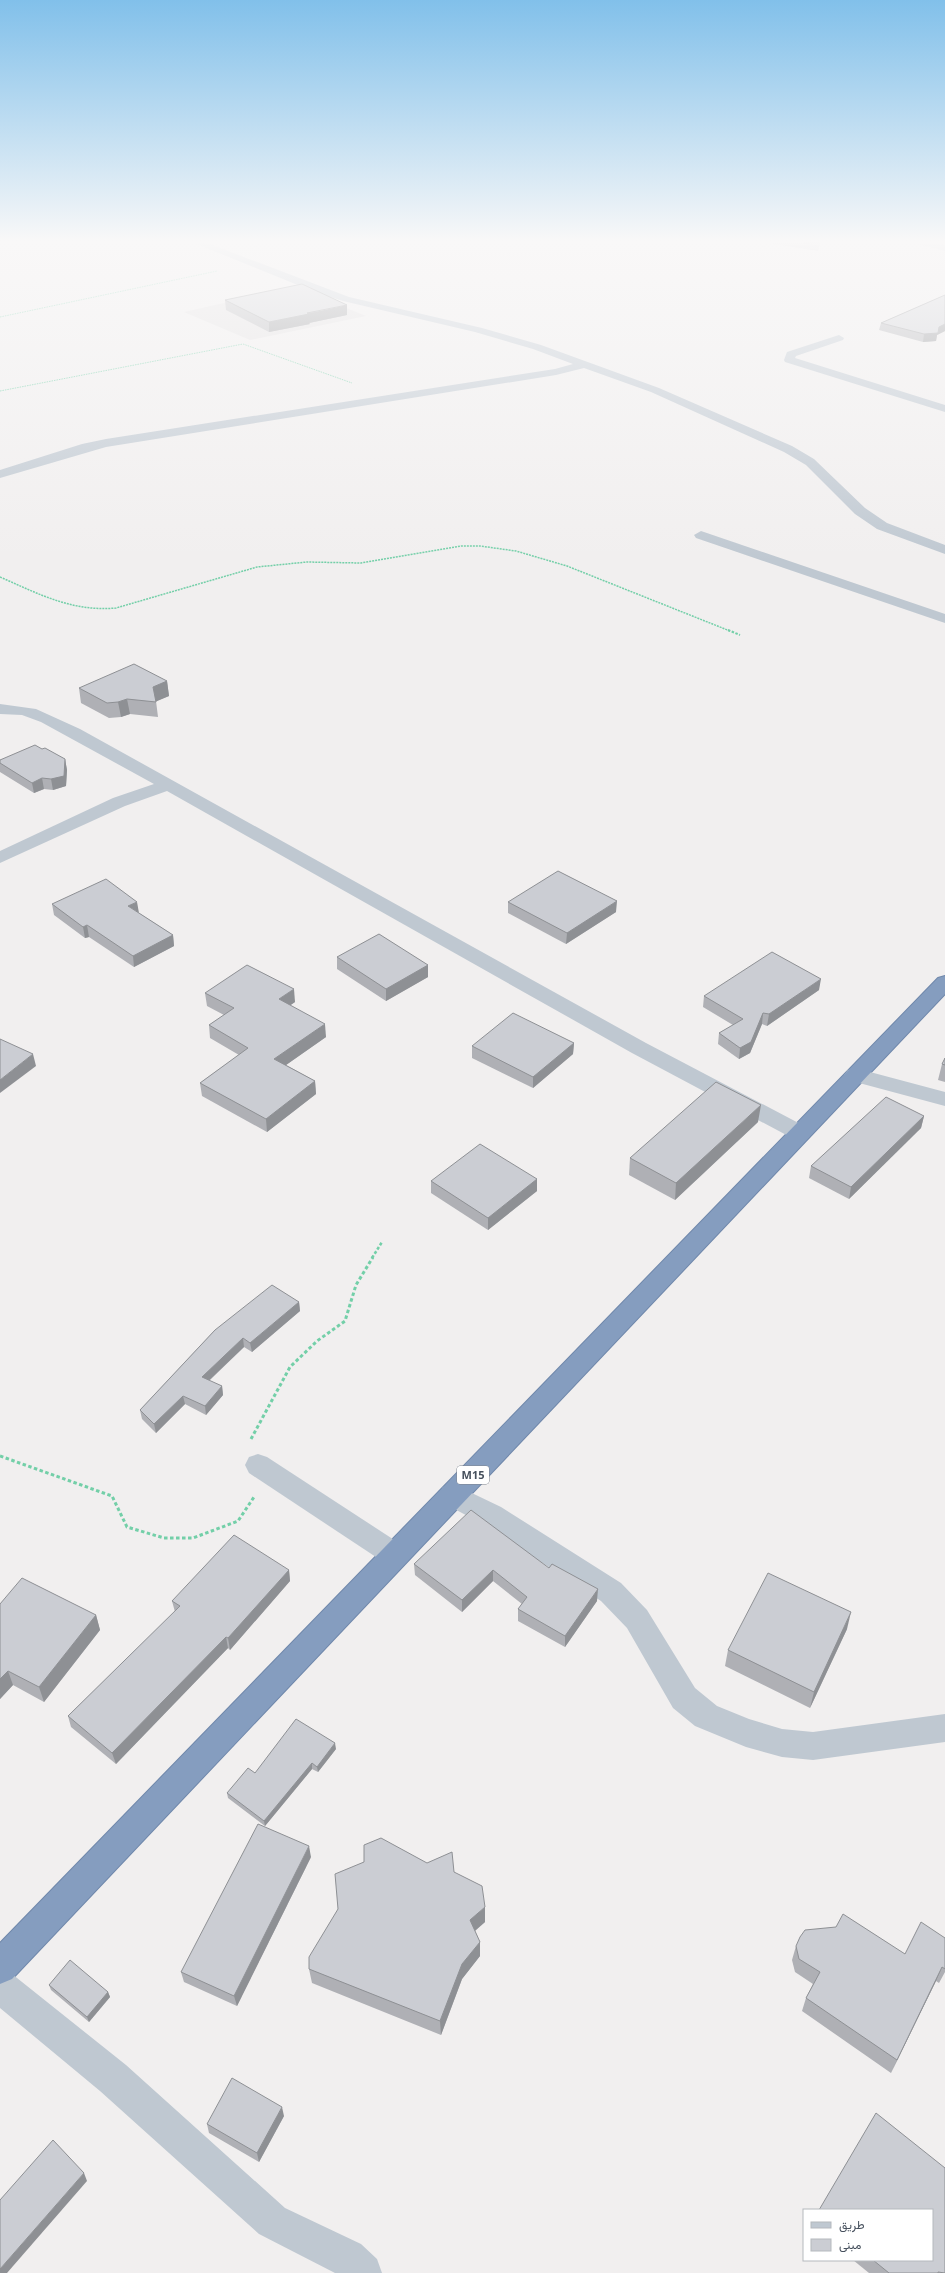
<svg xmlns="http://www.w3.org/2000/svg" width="945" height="2273" viewBox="0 0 945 2273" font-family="'Noto Sans',Vazirmatn,sans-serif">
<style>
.education{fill:#e2e0e1}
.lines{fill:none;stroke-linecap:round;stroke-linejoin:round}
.highway-casing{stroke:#7088ab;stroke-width:2}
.path-far4{stroke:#73cfa8;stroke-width:1;stroke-dasharray:1.5 1;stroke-linecap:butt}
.path-far3{stroke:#73cfa8;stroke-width:1.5;stroke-dasharray:2 1;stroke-linecap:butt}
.path-far2{stroke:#73cfa8;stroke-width:2;stroke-dasharray:2.5 1.5;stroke-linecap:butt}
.path-far1{stroke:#73cfa8;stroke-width:2.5;stroke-dasharray:3 2;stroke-linecap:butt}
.path{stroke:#73cfa8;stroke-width:3;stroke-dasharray:3.5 2.5;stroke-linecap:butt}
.minor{fill:#bfc8d1;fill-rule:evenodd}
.highway{fill:#859dbf;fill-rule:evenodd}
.wall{fill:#afb0b5}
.shaded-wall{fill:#8e9094}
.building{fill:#cbcdd3;stroke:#8e9094}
.labels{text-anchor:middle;stroke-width:3;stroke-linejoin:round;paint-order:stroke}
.shield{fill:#fff;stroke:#7e848e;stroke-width:1}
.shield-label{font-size:11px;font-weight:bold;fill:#46505d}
</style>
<rect width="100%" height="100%" fill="#f1efef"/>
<polygon class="education" points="294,287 366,316 250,340 184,312"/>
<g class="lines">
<defs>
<polygon id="highway" points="945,976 945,994 12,1979 0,1984 0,1943 938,978"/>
</defs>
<use href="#highway" class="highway-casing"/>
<g class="path-far4">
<polyline points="0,317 217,271"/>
<polyline points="0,391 243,344 352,383"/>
</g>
<path class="path-far3" d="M0,577C39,594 72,612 116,608L257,567L307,562L361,563L461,546H480L516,551L567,566L730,631"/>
<polyline class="path-far2" points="728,630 740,635"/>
<polyline class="path-far1" points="372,1258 382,1242"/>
<g class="path">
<polyline points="251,1439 290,1367 317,1341 345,1321 356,1285 373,1257"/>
<polyline points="0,1456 112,1496 127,1527 164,1538 193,1538 238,1521 254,1497"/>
</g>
<g class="minor">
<polygon points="194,243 207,243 349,297 482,328 541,345 659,388 792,446 814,459 865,508 887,523 945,545 945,554 877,529 855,514 806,465 784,452 651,392 584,368 556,375 106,447 0,478 0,470 82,444 106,439 555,369 573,364 533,349 475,332 343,301 315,292"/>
<polygon points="914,243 945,245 945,251"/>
<polygon points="839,335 844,338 843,340 796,356 795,358 945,405 945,412 785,362 784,360 787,352"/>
<polygon points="701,531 945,614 945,623 696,538 694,535"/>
<polygon points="0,704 36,709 80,729 646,1043 808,1128 811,1133 808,1138 800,1140 792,1138 632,1053 167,791 125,806 0,863 0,851 113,798 154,784 41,722 22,715 0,714"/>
<polygon points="855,1068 945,1092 945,1106 848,1080 844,1075 848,1070"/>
<polygon points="258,1454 267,1457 405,1547 409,1555 405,1563 395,1567 385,1563 249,1473 245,1465 249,1457"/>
<polygon points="453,1484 501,1507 621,1583 647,1610 695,1688 717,1706 749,1719 782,1729 813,1732 945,1714 945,1742 813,1760 782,1757 746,1747 695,1726 673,1708 627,1628 601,1601 481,1523 443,1503 439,1495 443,1487"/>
<polygon points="0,1969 12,1974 126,2065 285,2208 361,2244 377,2259 382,2273 335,2273 259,2234 100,2091 0,2008"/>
</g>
<use href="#highway" class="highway"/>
</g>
<g class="wall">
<polygon points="768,243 820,243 818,251"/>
<polygon points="945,295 945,331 937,335 936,341 923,342 879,330 881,323"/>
<polygon points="225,300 347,315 309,323 310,324 269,332 226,310"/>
<polygon points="167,681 169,696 156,701 158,717 130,714 121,717 109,718 81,703 79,688"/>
<polygon points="42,749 65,759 67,770 66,786 53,790 44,789 34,793 0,772 0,760"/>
<polygon points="508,902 616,912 566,944 508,913"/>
<polygon points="52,904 139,913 173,935 174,946 134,967 89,937 85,938 54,915"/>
<polygon points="337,957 428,965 428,977 386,1001 337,969"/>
<polygon points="819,990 767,1026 762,1024 750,1053 739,1059 718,1044 719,1033 733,1025 703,1007 704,996"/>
<polygon points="205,993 295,1002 290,1005 326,1037 286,1065 315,1081 316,1094 267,1132 202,1096 200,1083 239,1055 210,1038 209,1025 224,1015 207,1006"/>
<polygon points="574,1043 573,1054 533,1088 472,1058 472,1046"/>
<polygon points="945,1058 945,1082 938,1080 942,1064"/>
<polygon points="924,1116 921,1128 849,1199 809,1178 811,1166"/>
<polygon points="758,1122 675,1200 629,1175 630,1158"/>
<polygon points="537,1179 537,1191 488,1230 431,1193 431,1181"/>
<polygon points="299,1302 300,1311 252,1352 244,1347 209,1381 222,1386 223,1395 206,1415 185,1404 156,1433 142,1419 140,1410 215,1330"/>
<polygon points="414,1564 549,1568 597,1601 565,1647 518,1621 518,1609 522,1604 493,1581 462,1612 415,1575"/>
<polygon points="289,1570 290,1581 230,1650 228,1648 116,1764 71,1727 68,1716 175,1612 172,1601"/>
<polygon points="0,1604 96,1615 100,1630 44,1702 13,1685 0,1699"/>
<polygon points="847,1629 810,1708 725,1666 728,1650"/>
<polygon points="336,1749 318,1772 312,1769 265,1826 228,1798 227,1793 255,1773"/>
<polygon points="311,1857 237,2006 184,1982 181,1972"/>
<polygon points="454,1872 485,1922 475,1931 480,1942 480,1956 462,1979 441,2035 312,1983 309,1969"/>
<polygon points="945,1938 945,1972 939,1983 936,1981 891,2073 802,2011 806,1998 813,1984 795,1972 792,1960 796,1946 905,1954"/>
<polygon points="49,1985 108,1992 110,1997 89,2022 51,1990"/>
<polygon points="284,2116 259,2162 209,2133 207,2124"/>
<polygon points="853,2260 932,2260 945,2273 869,2273"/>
</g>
<g class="shaded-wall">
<polygon points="347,305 347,315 309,323 310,324 269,332 269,322"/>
<polygon points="945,324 945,331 937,335 936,341 923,342 924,334"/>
<polygon points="167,681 169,696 155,702 153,687"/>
<polygon points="127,699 130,714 121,717 118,702"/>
<polygon points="65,759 67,770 66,786 53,790 51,779"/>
<polygon points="42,778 44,789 34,793 32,783"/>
<polygon points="617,901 616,912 566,944 567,933"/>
<polygon points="137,902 139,913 128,906"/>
<polygon points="87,925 89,937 85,938 83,927"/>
<polygon points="173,935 174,946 134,967 133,956"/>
<polygon points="428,965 428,977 386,1001 386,989"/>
<polygon points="821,979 819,990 767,1026 769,1014"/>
<polygon points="294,989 295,1002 281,1012 279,999"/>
<polygon points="763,1013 762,1024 750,1053 739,1059 740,1048"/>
<polygon points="325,1024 326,1037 276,1072 274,1059"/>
<polygon points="574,1043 573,1054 533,1088 533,1077"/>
<polygon points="33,1054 36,1066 0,1093 0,1080"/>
<polygon points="315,1081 316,1094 267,1132 266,1119"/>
<polygon points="761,1105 758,1122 675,1200 676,1183"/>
<polygon points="924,1116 921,1128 849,1199 851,1187"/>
<polygon points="537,1179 537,1191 488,1230 488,1218"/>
<polygon points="299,1302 300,1311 252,1352 250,1343"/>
<polygon points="243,1338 244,1347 203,1386 202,1377"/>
<polygon points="222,1386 223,1395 206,1415 205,1406"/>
<polygon points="183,1396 185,1404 156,1433 154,1424"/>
<polygon points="289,1570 290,1581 230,1650 228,1638"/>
<polygon points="493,1570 493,1581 462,1612 462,1600"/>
<polygon points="598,1589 597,1601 565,1647 565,1636"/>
<polygon points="851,1612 847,1629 810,1708 814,1692"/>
<polygon points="96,1615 100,1630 44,1702 39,1687"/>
<polygon points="226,1637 228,1648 116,1764 112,1753"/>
<polygon points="8,1671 13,1685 0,1699 0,1679"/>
<polygon points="335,1743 336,1749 318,1772 317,1767"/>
<polygon points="312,1763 312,1769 265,1826 264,1821"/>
<polygon points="309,1846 311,1857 237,2006 234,1996"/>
<polygon points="485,1907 485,1922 470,1935 470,1920"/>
<polygon points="480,1942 480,1956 462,1979 441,2035 440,2021 462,1964"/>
<polygon points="942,1967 936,1981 891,2073 897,2060"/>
<polygon points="108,1992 110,1997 89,2022 87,2017"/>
<polygon points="282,2107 284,2116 259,2162 257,2153"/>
<polygon points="84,2173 87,2181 7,2273 0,2273 0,2269"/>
</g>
<g class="building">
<polygon points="804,243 819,243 819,246"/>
<polygon points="302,284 347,305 307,313 309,314 269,322 225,300"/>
<polygon points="945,295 945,324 939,327 938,333 924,334 881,323"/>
<polygon points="134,664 167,681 153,687 156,702 127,699 118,702 107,703 79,688"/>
<polygon points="35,745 42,749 45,748 65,759 64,776 51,779 42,778 32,783 0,763 0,760"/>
<polygon points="558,871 617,901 567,933 508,902"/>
<polygon points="106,879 137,902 128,906 173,935 133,956 87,925 83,927 52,904"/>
<polygon points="379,934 428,965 386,989 337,957"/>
<polygon points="772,952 821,979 769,1014 763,1013 751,1042 740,1048 719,1033 743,1019 704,996"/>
<polygon points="247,965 294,989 279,999 325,1024 274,1059 315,1081 266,1119 200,1083 248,1048 209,1025 234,1008 205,993"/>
<polygon points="513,1013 574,1043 533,1077 472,1046"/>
<polygon points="0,1039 33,1054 0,1080"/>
<polygon points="945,1058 945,1065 942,1064"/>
<polygon points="716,1082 761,1105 676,1183 630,1158"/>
<polygon points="886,1097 924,1116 851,1187 811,1166"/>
<polygon points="480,1144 537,1179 488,1218 431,1181"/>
<polygon points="272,1285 299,1302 250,1343 243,1338 202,1377 222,1386 205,1406 183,1396 154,1424 140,1410 215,1330"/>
<polygon points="471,1510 549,1568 552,1564 598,1589 565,1636 518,1609 527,1597 493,1570 462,1600 414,1564"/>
<polygon points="234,1535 289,1570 228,1638 226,1637 112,1753 68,1716 180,1606 172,1601"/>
<polygon points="768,1573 851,1612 814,1692 728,1650"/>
<polygon points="22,1578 96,1615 39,1687 8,1671 0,1679 0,1604"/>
<polygon points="296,1719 335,1743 317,1767 312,1763 264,1821 227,1793 248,1768 255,1773"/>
<polygon points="258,1824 309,1846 234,1996 181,1972"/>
<polygon points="381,1838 427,1863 452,1852 454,1872 482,1886 485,1907 470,1920 480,1942 462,1964 440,2021 309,1969 309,1957 338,1909 335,1874 364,1862 364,1845"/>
<polygon points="843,1914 905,1954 921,1922 945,1938 945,1969 942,1967 897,2060 806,1998 820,1972 799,1959 796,1946 800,1937 805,1930 836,1927"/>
<polygon points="70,1960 108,1992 87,2017 49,1985"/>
<polygon points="232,2078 282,2107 257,2153 207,2124"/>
<polygon points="876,2113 945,2168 945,2273 938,2272 938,2273 889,2273 873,2260 932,2260 932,2210 819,2210"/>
<polygon points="53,2140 84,2173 0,2269 0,2200"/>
</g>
<linearGradient id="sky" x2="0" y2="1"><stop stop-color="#81c0ea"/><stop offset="0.43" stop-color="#f9f8f8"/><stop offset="1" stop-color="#f9f8f8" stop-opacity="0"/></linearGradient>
<rect width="945" height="561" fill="url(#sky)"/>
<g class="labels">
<rect class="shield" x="457" y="1466" width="32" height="18" rx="3"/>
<g class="shield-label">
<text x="473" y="1479">M15</text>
</g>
</g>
<rect x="803" y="2209" width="130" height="52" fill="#ffffff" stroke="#b5b9be"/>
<rect x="811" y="2222" width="20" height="6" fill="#bfc8d1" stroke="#b5b9be"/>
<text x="839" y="2229" font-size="12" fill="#46505d">طريق</text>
<rect x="811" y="2239" width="20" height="12" fill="#cbcdd3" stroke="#b5b9be"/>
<text x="839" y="2249" font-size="12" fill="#46505d">مبنى</text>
</svg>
